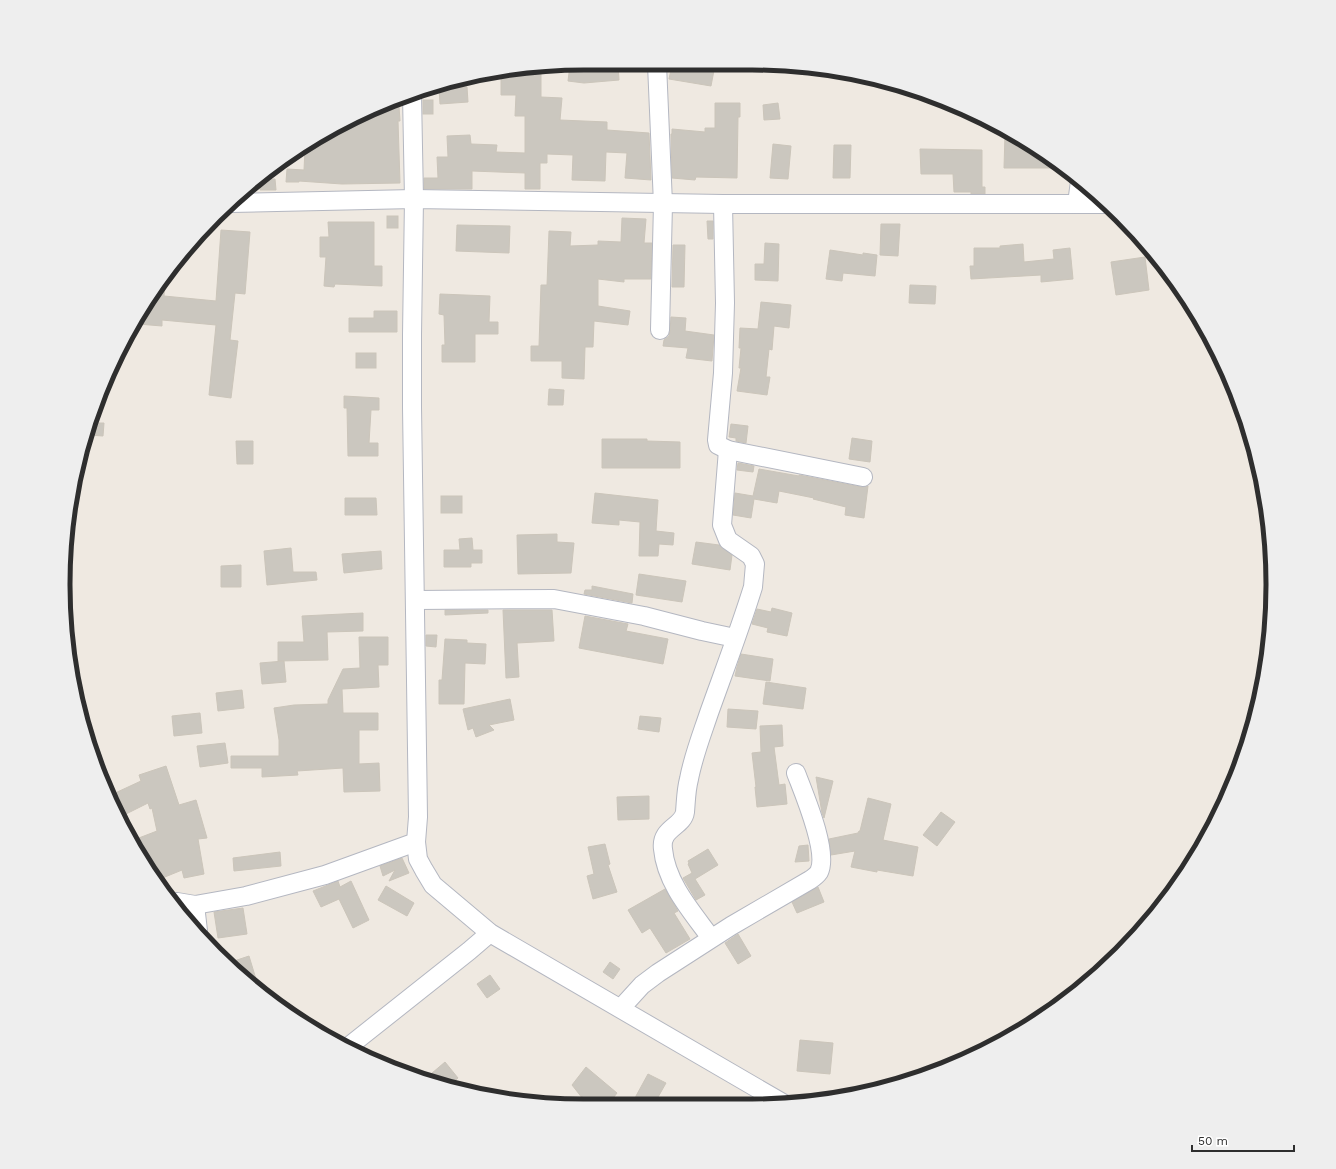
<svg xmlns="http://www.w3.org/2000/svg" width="1336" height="1169" viewBox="0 0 1336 1169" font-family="'Work Sans',sans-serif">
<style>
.building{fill:#cbc7bf;stroke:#cbc5ba}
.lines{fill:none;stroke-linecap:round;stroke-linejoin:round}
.minor-casing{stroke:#b4b7c1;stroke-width:20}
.minor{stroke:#fff;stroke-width:18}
.rim{fill:none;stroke:#2e2e2e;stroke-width:5}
</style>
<rect width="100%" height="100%" fill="#efe9e1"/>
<g class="building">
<polygon points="584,63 618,64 619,80 584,83 568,81 570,65"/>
<polygon points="672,65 715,65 711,86 669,79"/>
<polygon points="514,72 541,72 541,97 562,98 560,120 607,122 607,130 649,133 651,180 625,178 627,153 606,152 605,181 572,180 573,155 547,154 547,163 540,163 540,189 525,189 525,173 472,171 472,189 424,189 424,178 438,178 437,157 448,157 447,136 470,135 471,144 497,145 496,152 525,153 525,116 515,116 516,95 501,95 501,74"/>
<polygon points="467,87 468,102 440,104 439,88"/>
<rect x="423" y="100" width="10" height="14"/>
<polygon points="715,103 740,103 740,117 738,117 737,178 696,177 695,180 672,178 671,134 672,134 672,129 705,132 705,128 715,128"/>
<polygon points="778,103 780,119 764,120 763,105"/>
<polygon points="399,106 400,121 398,121 400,183 342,184 299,181 299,182 286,182 287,169 304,170 305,149 354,117 380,107"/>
<polygon points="1005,134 1015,135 1061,168 1004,168"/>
<polygon points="773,144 791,146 788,179 770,178"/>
<polygon points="834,145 851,145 850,178 833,178"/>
<polygon points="920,149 982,150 982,187 985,187 985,194 971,194 971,192 954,192 953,174 921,174"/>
<polygon points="261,179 275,179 276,190 260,190"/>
<rect x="387" y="216" width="11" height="12"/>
<polygon points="622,218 646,219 644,243 652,243 651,279 624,279 624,282 598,279 598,306 630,311 628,325 594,321 593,347 585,347 584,379 562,378 562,361 531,361 531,346 539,346 541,285 547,285 549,231 571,232 570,246 598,245 598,241 621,242"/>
<polygon points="707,221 713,221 713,239 708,239"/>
<polygon points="328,222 374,222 374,266 382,266 382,286 335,284 334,287 324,286 326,257 320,257 320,237 329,237"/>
<polygon points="881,224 900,224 898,256 880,255"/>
<polygon points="457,225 510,226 509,253 456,251"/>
<polygon points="221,230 250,232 245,294 235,293 230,340 238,341 231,398 209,395 216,325 162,320 162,326 138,324 165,277 164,296 216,301"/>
<polygon points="765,243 779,244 778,281 755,280 755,264 764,264"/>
<polygon points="1023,244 1024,262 1054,259 1053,250 1070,248 1073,279 1041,282 1041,275 971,279 970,266 974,266 974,248 1000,248 1000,246"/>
<polygon points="673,245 685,245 684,287 672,287"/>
<polygon points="830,250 863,255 863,253 877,255 875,276 843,273 842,281 826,279"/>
<polygon points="1145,257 1149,290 1116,295 1111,262"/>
<polygon points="910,285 936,286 935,304 909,303"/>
<polygon points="440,294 490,296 489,322 498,322 498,334 475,334 475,362 442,362 442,345 445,345 444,315 439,314"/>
<polygon points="761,302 791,305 789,328 774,326 772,350 769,349 766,377 770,377 767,395 737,391 741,368 739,368 741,348 739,348 740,328 758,329"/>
<polygon points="374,311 397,311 397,332 349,332 349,318 374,318"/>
<polygon points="671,317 686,318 685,331 714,335 712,361 686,358 688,348 663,346 664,340 669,336 670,331"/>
<rect x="356" y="353" width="20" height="15"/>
<polygon points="549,389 564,390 563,405 548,405"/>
<polygon points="344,396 379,398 379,410 371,410 369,443 378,443 378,456 348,456 347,408 344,408"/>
<polygon points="93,423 104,423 103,436 89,435"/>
<polygon points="731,424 748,426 746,443 736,441 736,438 729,437"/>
<polygon points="852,438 872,441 870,462 849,459"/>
<polygon points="602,439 647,439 647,441 680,442 680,468 602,468"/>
<polygon points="236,441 253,441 253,464 237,464"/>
<polygon points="738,463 754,466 753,472 737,470"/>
<polygon points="759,469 799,476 799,475 861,487 868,486 864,518 845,515 846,507 813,499 814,498 779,491 777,503 754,499 751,518 733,515 735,493 753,496"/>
<polygon points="595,493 658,500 656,531 674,533 673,545 659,544 658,556 639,556 640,522 619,520 619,525 592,523"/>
<rect x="441" y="496" width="21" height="17"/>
<polygon points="345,498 376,498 377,515 345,515"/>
<polygon points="557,534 557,542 574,543 571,573 518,574 517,535"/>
<polygon points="472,538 473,550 482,550 482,563 471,563 471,567 444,567 444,550 460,550 459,539"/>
<polygon points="696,542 719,545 732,555 730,570 692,564"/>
<polygon points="291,548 293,572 316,572 317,580 267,585 264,551"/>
<polygon points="381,551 382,569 344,573 342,554"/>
<polygon points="241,565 241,587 221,587 221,566"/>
<polygon points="639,574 686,581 682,602 636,595"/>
<polygon points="592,586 633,594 632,603 584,594 585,590 592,590"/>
<polygon points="772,608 792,613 787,636 767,632 768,628 752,624 757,609 771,612"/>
<polygon points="445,610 488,610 488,613 445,615"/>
<polygon points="503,610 552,610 554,641 517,643 519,677 506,678"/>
<polygon points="363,613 363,631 327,632 328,660 278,661 278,642 304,642 302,616"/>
<polygon points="585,616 628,624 626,631 668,639 663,664 579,648"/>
<polygon points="426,635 437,635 436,647 426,646"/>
<polygon points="359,637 388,637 388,665 378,665 379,687 342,689 343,713 378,713 378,730 359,730 359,764 379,763 380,791 344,792 343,768 297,771 298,775 262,777 262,768 231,768 231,756 279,756 279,740 274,708 294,705 328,704 328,700 343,669 360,668"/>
<polygon points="445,639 467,640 467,643 486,644 485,664 465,663 464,704 439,704 439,680 442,680"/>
<polygon points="741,654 773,659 770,681 735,676 737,667"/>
<polygon points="284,661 286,682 262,684 260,663"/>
<polygon points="766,682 806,688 803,709 763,704"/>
<polygon points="242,690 244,708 218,711 216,693"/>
<polygon points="510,699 514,720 489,725 494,730 476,737 473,728 468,730 463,709"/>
<polygon points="728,709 758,711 756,729 727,727"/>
<polygon points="200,713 202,733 174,736 172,716"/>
<polygon points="640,716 661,718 659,732 638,729"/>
<polygon points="782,725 783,746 774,747 779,785 785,784 787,804 757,807 755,787 756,787 752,753 761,752 760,726"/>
<polygon points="225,743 228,763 200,767 197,746"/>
<polygon points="166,766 179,805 196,800 207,838 198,839 204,874 184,878 182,870 160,879 131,841 157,831 152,808 150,809 148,803 124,815 113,794 141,781 139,775"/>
<polygon points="816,777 833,781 824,818 822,813"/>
<polygon points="649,796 649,819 618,820 617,797"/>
<polygon points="868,798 891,804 883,840 918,847 913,876 877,870 877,872 851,867 855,851 831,855 829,839 858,833 859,831 860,831"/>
<polygon points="941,812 955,822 937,846 923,835"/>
<polygon points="605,844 610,864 608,865 617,892 593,899 587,876 594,874 588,847"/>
<polygon points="808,845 809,861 795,862 799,846"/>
<polygon points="708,849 718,865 695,879 705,895 696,900 683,878 692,873 688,864 689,863 688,861"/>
<polygon points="280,852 281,866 234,871 233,858"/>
<polygon points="402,858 409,873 389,881 395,870 383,876 380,866"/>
<polygon points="338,881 340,887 351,881 369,920 353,928 339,899 321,907 313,891"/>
<polygon points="386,886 414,903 407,916 378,900"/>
<polygon points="818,887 824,902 797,913 792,902"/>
<polygon points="665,889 678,911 674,913 690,939 666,953 650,928 642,933 628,910"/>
<polygon points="243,908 247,934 218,938 214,912"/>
<polygon points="738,934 751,956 738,964 725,943"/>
<polygon points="249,956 259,989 228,963"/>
<polygon points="610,962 620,969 613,979 603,972"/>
<polygon points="490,975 500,989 487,998 477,984"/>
<polygon points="800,1040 833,1043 830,1074 797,1071"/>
<polygon points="445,1062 458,1078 449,1086 425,1079"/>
<polygon points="586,1067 617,1093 607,1106 575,1105 583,1099 572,1085"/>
<polygon points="648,1074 666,1083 653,1106 634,1106 636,1096"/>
</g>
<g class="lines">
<defs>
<g id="minor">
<polyline points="657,64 663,204 660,330"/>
<polyline points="231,203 414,199 723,204 1106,204"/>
<polyline points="723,204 725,303 723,373 717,440 718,445 728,450 863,477"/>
<polyline points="1077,204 1080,181"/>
<polyline points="416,600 554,599 644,616 702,631 735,638"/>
<polyline points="416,842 418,859 424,870 433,885 490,933 786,1105"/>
<polyline points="177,902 195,905 246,896 325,875 416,842 418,817 412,407 412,335 414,199 412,95"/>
<polyline points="195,905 198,931"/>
<path d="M711,938C692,912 666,883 663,849C660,828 683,827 685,812C686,801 686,790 689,779C693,757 702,734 709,713C724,671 740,629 753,587L755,564L751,556L728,540L722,525L728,450"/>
<path d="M621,1008L642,985L658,973L731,926L810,880C813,878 817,875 819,872C829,852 804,794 796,773"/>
<polyline points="348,1047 469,951 490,933"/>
</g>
</defs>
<use href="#minor" class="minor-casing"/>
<use href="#minor" class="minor"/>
</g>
<path d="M0 0H1336V1169H0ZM584 70H752A514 514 0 0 1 1266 584V585A514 514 0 0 1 752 1099H584A514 514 0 0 1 70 585V584A514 514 0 0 1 584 70Z" fill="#eee" fill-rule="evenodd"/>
<path class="rim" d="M584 70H752A514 514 0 0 1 1266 584V585A514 514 0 0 1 752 1099H584A514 514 0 0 1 70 585V584A514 514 0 0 1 584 70Z"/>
<path d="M1192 1145v6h102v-6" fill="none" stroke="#2e2e2e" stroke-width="2"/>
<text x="1198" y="1145" font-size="12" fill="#2e2e2e" stroke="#ffffff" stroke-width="3" paint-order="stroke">50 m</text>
</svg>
